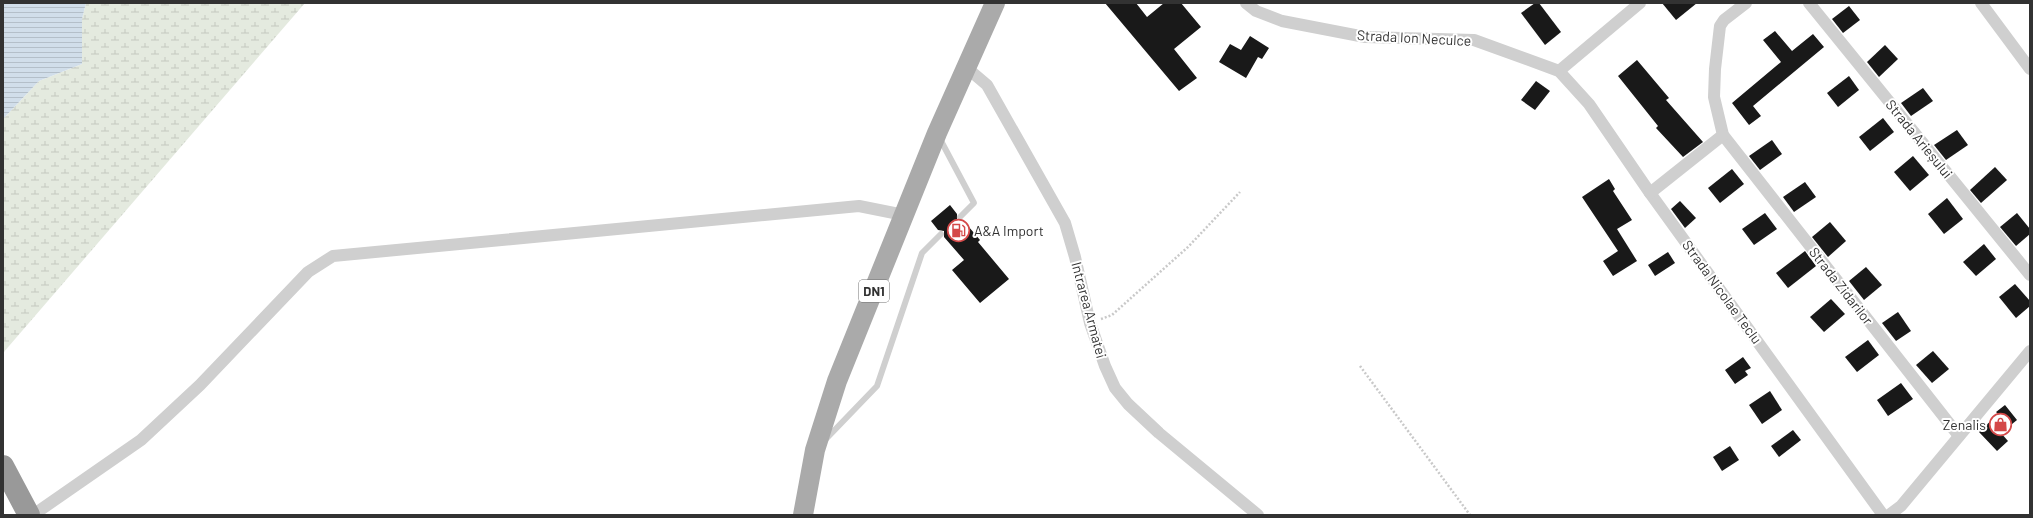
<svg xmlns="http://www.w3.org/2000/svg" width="2033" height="518" viewBox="0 0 2033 518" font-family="Barlow,sans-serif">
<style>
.wetland{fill:url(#wetland-marsh)}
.water{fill:url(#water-rules)}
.building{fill:#191919}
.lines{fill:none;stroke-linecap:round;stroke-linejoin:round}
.path{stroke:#c9c9c9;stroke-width:2.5;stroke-dasharray:2 2;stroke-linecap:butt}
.lane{stroke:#cfcfcf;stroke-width:6}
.street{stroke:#cfcfcf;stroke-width:12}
.primary{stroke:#aaa;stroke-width:20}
.highway{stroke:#999;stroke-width:22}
.labels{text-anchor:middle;stroke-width:4;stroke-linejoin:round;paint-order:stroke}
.shield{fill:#fff;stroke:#707070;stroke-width:1}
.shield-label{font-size:13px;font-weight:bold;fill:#323232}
.street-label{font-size:14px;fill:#323232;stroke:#fff}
.poi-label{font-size:14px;fill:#323232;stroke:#fff;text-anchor:start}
</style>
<defs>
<pattern id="wetland-marsh" width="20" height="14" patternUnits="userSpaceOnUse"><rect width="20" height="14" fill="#e4eadf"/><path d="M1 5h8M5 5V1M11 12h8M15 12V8" fill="none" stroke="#c4c9c0"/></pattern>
<pattern id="water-rules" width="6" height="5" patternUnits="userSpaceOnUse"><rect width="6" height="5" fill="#d1deea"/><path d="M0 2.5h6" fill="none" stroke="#b4bfc9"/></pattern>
</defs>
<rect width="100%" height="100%" fill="#fff"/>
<polygon class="wetland" points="86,3 305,3 3,353 3,119 39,81 82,64 82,19"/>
<polygon class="water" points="3,3 86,3 82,19 82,64 39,81 3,119"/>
<g class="building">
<polygon points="1105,3 1136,3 1147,17 1164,3 1181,3 1201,27 1174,49 1197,78 1179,91"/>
<polygon points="1535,3 1539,3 1561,32 1545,45 1521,13"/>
<polygon points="1662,3 1697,3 1676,20"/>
<polygon points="1849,6 1860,20 1843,33 1832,19"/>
<polygon points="1775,31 1792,51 1813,34 1824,47 1753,106 1761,116 1749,125 1732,103 1781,62 1763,40"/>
<polygon points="1250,36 1269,48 1262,59 1258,57 1246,78 1219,62 1230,44 1241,50"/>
<polygon points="1885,45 1898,59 1879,77 1867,62"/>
<polygon points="1637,60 1669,98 1666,100 1703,142 1683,157 1656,128 1658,126 1618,76"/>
<polygon points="1849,76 1859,90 1838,107 1827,93"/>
<polygon points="1536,81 1550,91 1535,110 1521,100"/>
<polygon points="1923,88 1933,101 1911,116 1901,103"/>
<polygon points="1883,118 1894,132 1870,151 1859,137"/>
<polygon points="1957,130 1968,145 1946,160 1934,145"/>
<polygon points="1772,140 1782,154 1760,170 1749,156"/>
<polygon points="1913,156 1929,175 1910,191 1894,172"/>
<polygon points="1995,167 2007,180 1981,203 1970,190"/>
<polygon points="1732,169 1744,184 1720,203 1708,188"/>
<polygon points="1609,179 1615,189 1613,191 1632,220 1617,229 1637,261 1613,276 1603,261 1618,251 1582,197"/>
<polygon points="1805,182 1816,197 1794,212 1783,197"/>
<polygon points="1947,198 1963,219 1944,234 1928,214"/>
<polygon points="1680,201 1696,218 1685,228 1671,209"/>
<polygon points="950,205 957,214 957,220 963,220 980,240 978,242 1009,279 980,303 952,270 964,260 944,237 944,231 938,230 931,221"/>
<polygon points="1765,213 1777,229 1754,245 1742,229"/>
<polygon points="2017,213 2030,229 2030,234 2016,246 2000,227"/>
<polygon points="1830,222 1846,241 1828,257 1812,237"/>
<polygon points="1984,244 1996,259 1976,276 1963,262"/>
<polygon points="1805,251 1816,266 1788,288 1776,273"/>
<polygon points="1668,252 1675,263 1655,276 1648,265"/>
<polygon points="1866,267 1882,285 1864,300 1849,281"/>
<polygon points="2015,284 2030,301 2030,306 2016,318 1999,297"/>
<polygon points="1831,299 1845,314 1824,332 1810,317"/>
<polygon points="1898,312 1911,331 1896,341 1882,323"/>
<polygon points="1868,340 1879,355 1857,372 1845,357"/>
<polygon points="1933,351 1949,369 1932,383 1916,365"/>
<polygon points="1743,357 1751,368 1745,371 1748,375 1735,384 1725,370"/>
<polygon points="1901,383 1913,399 1888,416 1877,400"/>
<polygon points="1770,391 1782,410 1762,424 1749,405"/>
<polygon points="2005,405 2017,420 2001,433 2008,441 1997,451 1979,432 1998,414 1996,412"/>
<polygon points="1793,430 1801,440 1779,457 1771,446"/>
<polygon points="1730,446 1739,460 1722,471 1713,457"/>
</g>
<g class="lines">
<g class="path">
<polyline points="1101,319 1112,315 1188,247 1240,192"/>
<polyline points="1360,366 1470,515"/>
</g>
<g class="lane">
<polyline points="940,139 974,203 960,217"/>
<polyline points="825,440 877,386 922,253 941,234"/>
</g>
<g class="street">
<polyline points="1246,3 1256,11 1282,21 1365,37 1474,40 1559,71 1589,104 1650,193 1883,515"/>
<polyline points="1746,3 1724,20 1720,26 1715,69 1714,97 1723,135 1959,436"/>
<polyline points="1809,3 2030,275"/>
<polyline points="1981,3 2030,69"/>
<polyline points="967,68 987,85 1065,223 1075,257 1090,323 1105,366 1115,388 1128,404 1159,433 1258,515"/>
<polyline points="1559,71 1640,3"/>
<polyline points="1650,193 1723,135"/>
<polyline points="33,515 141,440 200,385 308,272 333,256 859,206 904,215"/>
<polyline points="1889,515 1901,506 2030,351"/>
</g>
<polyline class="primary" points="803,515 815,450 837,381 937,133 995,3"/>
<polyline class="highway" points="3,466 29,515"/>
</g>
<defs>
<symbol id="fuel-ring" viewBox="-11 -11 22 22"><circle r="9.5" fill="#fff" stroke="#d44949" stroke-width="1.5"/><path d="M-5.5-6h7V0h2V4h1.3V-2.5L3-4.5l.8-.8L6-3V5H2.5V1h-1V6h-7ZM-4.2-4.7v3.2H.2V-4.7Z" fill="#d44949"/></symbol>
<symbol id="shop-ring" viewBox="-11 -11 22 22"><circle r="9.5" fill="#fff" stroke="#d44949" stroke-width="1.5"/><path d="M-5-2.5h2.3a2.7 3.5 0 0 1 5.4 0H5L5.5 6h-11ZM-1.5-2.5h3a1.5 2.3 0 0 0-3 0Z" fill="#d44949"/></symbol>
</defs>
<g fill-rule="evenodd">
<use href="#fuel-ring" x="946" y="218" width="25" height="25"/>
<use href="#shop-ring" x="1988" y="412" width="25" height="25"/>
</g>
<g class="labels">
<rect class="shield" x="859" y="280" width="30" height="22" rx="3"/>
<g class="shield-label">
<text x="874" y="296">DN1</text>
</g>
<g class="street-label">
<text transform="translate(1414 38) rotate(3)" y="5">Strada Ion Neculce</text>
<text transform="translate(1919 139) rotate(51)" y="5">Strada Arieșului</text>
<text transform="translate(1841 286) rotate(52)" y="5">Strada Zidarilor</text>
<text transform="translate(1722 292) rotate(54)" y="5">Strada Nicolae Teclu</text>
<text transform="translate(1089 310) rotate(75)" y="5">Intrarea Armatei</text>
</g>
<g class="poi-label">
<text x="974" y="236">A&amp;A Import</text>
<text x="1986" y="430" text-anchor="end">Zenalis</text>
</g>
</g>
<rect width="2033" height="518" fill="none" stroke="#323232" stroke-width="8"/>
</svg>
